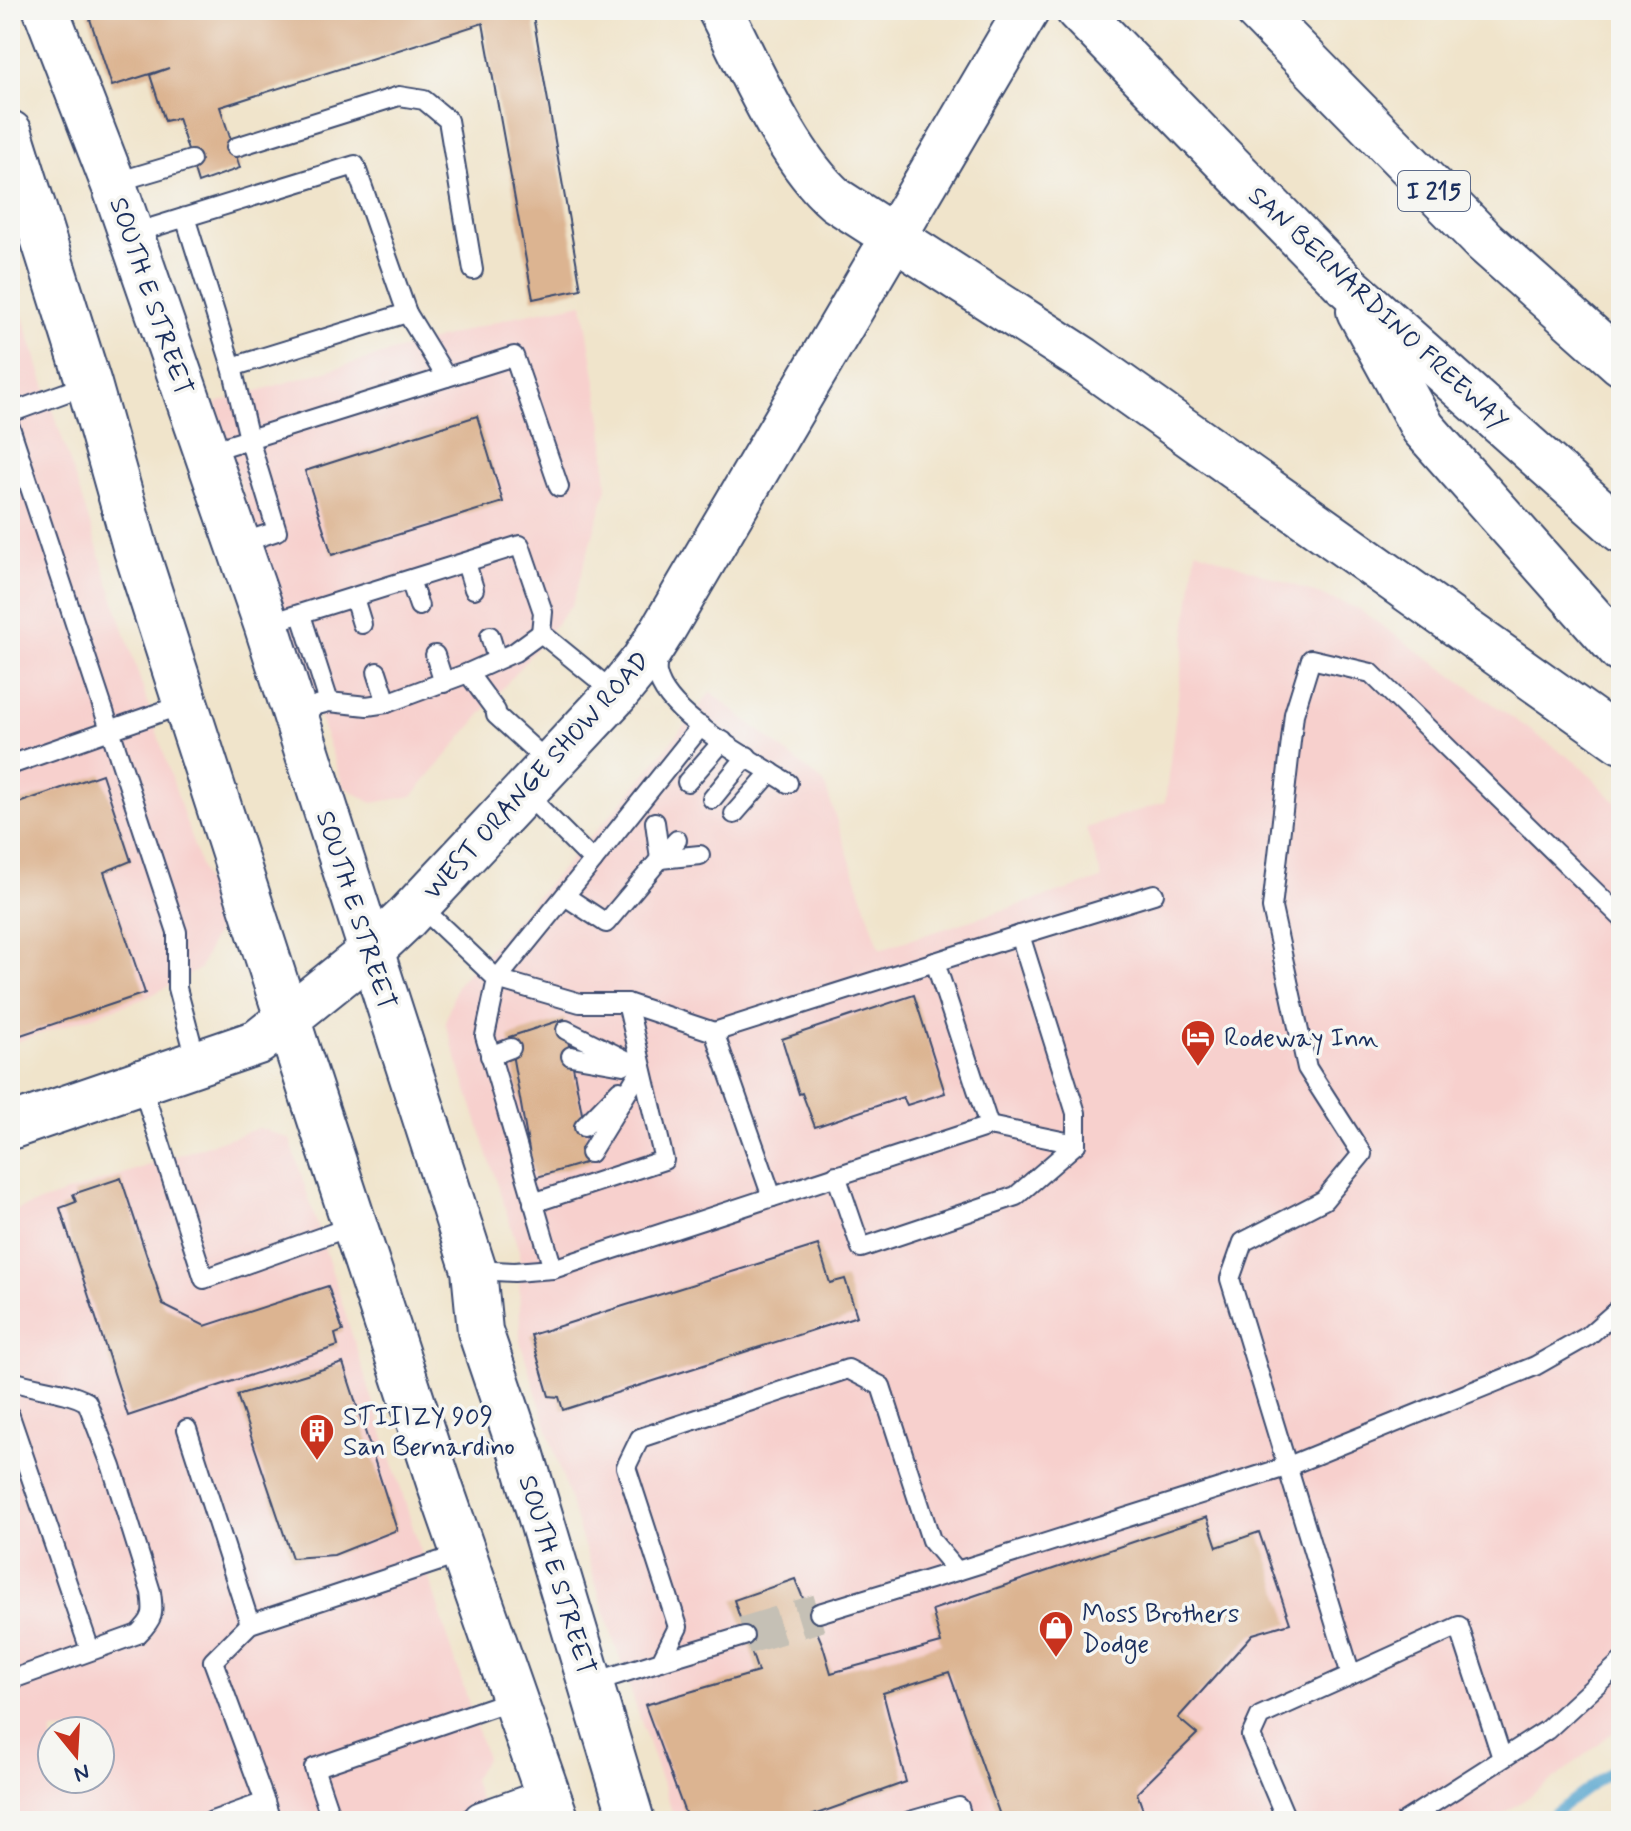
<svg xmlns="http://www.w3.org/2000/svg" width="1631" height="1831" viewBox="0 0 1631 1831" font-family="Mynerve,sans-serif">
<style>
.built{fill:#f7d0cd;fill-rule:evenodd}
.lines{fill:none;stroke-linecap:round;stroke-linejoin:round}
.stream{stroke:#53a3cd;stroke-width:10}
.building{fill:#dcb491}
.street-tunnel{stroke:#c5c0b5;stroke-width:38;stroke-dasharray:38 19;stroke-linecap:butt}
.lane-casing{stroke:#3b4a6e;stroke-width:22}
.street-casing{stroke:#3b4a6e;stroke-width:42}
.secondary-casing{stroke:#3b4a6e;stroke-width:48}
.highway-casing{stroke:#3b4a6e;stroke-width:48}
.lane{stroke:#fff;stroke-width:18}
.street{stroke:#fff;stroke-width:38}
.secondary{stroke:#fff;stroke-width:44}
.highway{stroke:#fff;stroke-width:44}
.labels{text-anchor:middle;stroke-width:7;stroke-linejoin:round;paint-order:stroke}
.shield{fill:#f6f6f2;stroke:#5d6b8a;stroke-width:2}
.shield-label{font-size:24px;font-weight:bold;fill:#1b2f5e}
.street-label{font-size:26px;fill:#1b2f5e;stroke:#f6f6f2}
.poi-label{font-size:26px;fill:#1b2f5e;stroke:#f6f6f2;text-anchor:start}
</style>
<rect width="100%" height="100%" fill="#f6f6f2"/>
<filter id="ink" filterUnits="userSpaceOnUse"><feTurbulence type="fractalNoise" baseFrequency=".0125" numOctaves="2"/><feDisplacementMap in="SourceGraphic" scale="16" xChannelSelector="R" yChannelSelector="G"/><feConvolveMatrix kernelMatrix="1 2 1 2 8 2 1 2 1" color-interpolation-filters="sRGB"/></filter>
<filter id="wash" filterUnits="userSpaceOnUse"><feTurbulence type="fractalNoise" baseFrequency=".006" numOctaves="4" result="noise"/><feDisplacementMap in="SourceGraphic" scale="32" xChannelSelector="R" yChannelSelector="G"/><feGaussianBlur stdDeviation="1.8" result="paint"/><feColorMatrix in="noise" values="0 0 0 0 0 0 0 0 0 0 0 0 0 0 0 0 0 1.4 0 .05"/><feComposite in="paint" operator="in"/></filter>
<g filter="url(#wash)">
<rect width="100%" height="100%" fill="#f0e4cb"/>
<g class="built">
<polygon points="10,277 219,924 200,969 148,997 10,1044"/>
<polygon points="583,303 603,425 607,488 572,605 413,796 372,803 343,786 235,469 216,403 516,316"/>
<polygon points="1196,550 1357,608 1581,766 1621,808 1621,1726 1558,1776 1494,1821 675,1821 613,1639 520,1341 519,1251 445,1022 457,985 631,792 711,692 824,783 880,949 1102,879 1086,828 1165,802"/>
<path d="M259,1128L290,1139L486,1758L473,1779L485,1821H10V1212ZM52,1731H100V1779H52Z"/>
</g>
<g class="lines">
<polyline class="stream" points="1544,1821 1621,1764"/>
</g>
<g id="blocks">
<g class="building">
<polygon points="99,10 532,10 581,289 533,299 483,23 220,107 240,168 198,183 178,118 165,121 150,75 169,68 112,86 88,13"/>
<polygon points="477,416 503,502 332,555 305,471"/>
<polygon points="102,774 131,861 104,872 145,993 18,1036 10,1011 10,806"/>
<polygon points="914,995 945,1093 907,1105 903,1097 815,1127 802,1093 799,1094 782,1039"/>
<polygon points="564,1019 591,1161 534,1178 509,1037"/>
<polygon points="121,1178 163,1305 205,1326 328,1286 343,1331 335,1334 338,1346 128,1416 60,1208 76,1202 73,1194"/>
<polygon points="818,1245 830,1283 845,1279 857,1316 563,1410 559,1397 549,1396 531,1335"/>
<polygon points="343,1363 397,1530 334,1555 292,1558 237,1395"/>
<polygon points="1207,1517 1217,1547 1259,1532 1290,1623 1253,1634 1178,1718 1197,1734 1137,1793 1147,1821 1002,1821 949,1672 883,1693 906,1782 797,1821 688,1821 645,1705 758,1672 734,1600 795,1579 823,1646 831,1673 941,1643 932,1610"/>
</g>
</g>
</g>
<g filter="url(#ink)">
<use href="#blocks" fill-opacity="0" stroke="#3b4a6e" stroke-width="2"/>
<g class="lines">
<polyline class="street-tunnel" points="744,1636 819,1613"/>
<defs>
<g id="lane">
<polyline points="236,147 399,96 424,100 448,120 473,270"/>
<polyline points="113,183 191,160"/>
<polyline points="131,234 355,165 407,313 232,367 185,217"/>
<polyline points="407,313 446,377"/>
<polyline points="232,367 249,439 514,356 559,487"/>
<polyline points="10,413 89,384"/>
<polyline points="10,427 177,932 177,988 197,1063"/>
<polyline points="207,452 249,439 277,531 238,544"/>
<polyline points="466,563 474,589"/>
<polyline points="410,580 419,606"/>
<polyline points="354,598 362,624"/>
<polyline points="301,615 329,702"/>
<polyline points="267,624 520,545 543,612 541,633 616,694"/>
<polyline points="490,636 497,659"/>
<path d="M659,654C658,660 656,667 657,673C666,717 752,759 788,783"/>
<polyline points="435,655 444,683"/>
<polyline points="377,672 387,703"/>
<polyline points="468,673 515,652 541,633"/>
<polyline points="294,711 329,702 367,706 387,703 468,673 496,711 496,715 550,764"/>
<polyline points="10,765 187,703"/>
<polyline points="687,782 723,741"/>
<polyline points="524,792 593,861 497,979 485,1036 553,1269"/>
<polyline points="712,799 747,756"/>
<polyline points="734,814 771,772"/>
<polyline points="655,822 660,859"/>
<polyline points="660,859 677,840"/>
<polyline points="593,861 701,726"/>
<polyline points="565,896 606,923 660,859 700,855"/>
<polyline points="419,905 497,979 580,1003 627,1003 714,1032 772,1197"/>
<polyline points="935,962 1020,935"/>
<polyline points="566,1030 642,1068"/>
<polyline points="490,1056 511,1048"/>
<polyline points="571,1056 623,1065"/>
<polyline points="141,1083 204,1279 355,1225"/>
<polyline points="989,1126 1076,1144"/>
<polyline points="584,1127 620,1090"/>
<polyline points="590,1153 642,1068"/>
<polyline points="836,1175 861,1248 1016,1196 1076,1144 1076,1113 1020,935 1154,894"/>
<polyline points="533,1203 664,1160 627,1003"/>
<polyline points="474,1270 514,1272 553,1269 989,1126 935,962 714,1032"/>
<path d="M10,1380C36,1390 63,1389 87,1402L112,1467L151,1592C154,1614 154,1618 138,1634L10,1680"/>
<polyline points="10,1416 90,1650"/>
<polyline points="187,1429 250,1624"/>
<polyline points="819,1613 957,1571"/>
<polyline points="661,1661 744,1636"/>
<polyline points="1351,1675 1459,1626 1502,1758"/>
<polyline points="591,1683 661,1661 678,1627 626,1467 640,1438 848,1369 881,1386 931,1540 957,1571 1286,1467 1535,1366 1588,1336 1621,1307"/>
<polyline points="265,1802 213,1661 250,1624 464,1553"/>
<polyline points="212,1821 265,1802 271,1821"/>
<polyline points="332,1821 314,1768 515,1699"/>
<polyline points="910,1821 959,1807 963,1821"/>
<polyline points="1287,1821 1251,1736 1260,1716 1351,1675 1230,1279 1243,1242 1324,1200 1362,1154 1307,1068 1272,908 1294,714 1311,659 1371,673 1621,917"/>
<polyline points="1405,1821 1547,1730 1621,1662"/>
</g>
<polyline id="street" points="482,1821 550,1797"/>
<g id="secondary">
<polyline points="46,10 115,188 266,624 474,1270 480,1331 521,1452 632,1821"/>
<polyline points="10,133 89,384 136,550 314,1101 440,1486 557,1821"/>
<polyline points="10,1127 258,1042 370,952 406,918 616,694 643,661 664,628 1027,10"/>
</g>
<g id="highway">
<path d="M720,10C750,68 788,159 836,200L1083,359L1621,741"/>
<polyline points="1078,10 1345,284 1621,530"/>
<polyline points="1257,10 1485,242 1621,363"/>
<polyline points="1359,311 1423,428 1621,651"/>
</g>
</defs>
<use href="#lane" class="lane-casing"/>
<use href="#street" class="street-casing"/>
<use href="#secondary" class="secondary-casing"/>
<use href="#highway" class="highway-casing"/>
<use href="#lane" class="lane"/>
<use href="#street" class="street"/>
<use href="#secondary" class="secondary"/>
<use href="#highway" class="highway"/>
</g>
</g>
<defs>
<symbol id="hotel-pin" viewBox="-11 -11 22 30"><path d="M0 17L-7.5 6A9.5 9.5 0 1 1 7.5 6Z" fill="#c8321e" stroke="#f6f6f2"/><path d="M-6-4.5h1.5V1H6V5H4.5V3h-9V5H-6ZM-4 0a1.8 1.8 0 1 1 3.6 0ZM.5 0V-2.5h3Q6-2.5 6 0Z" fill="#fff"/></symbol>
<symbol id="building-pin" viewBox="-11 -11 22 30"><path d="M0 17L-7.5 6A9.5 9.5 0 1 1 7.5 6Z" fill="#c8321e" stroke="#f6f6f2"/><path d="M-4-6H4V6H1V3H-1V6H-4ZM-2.5-4.3h1.7v1.8h-1.7ZM.8-4.3h1.7v1.8H.8ZM-2.5-1h1.7V.8h-1.7ZM.8-1h1.7V.8H.8Z" fill="#fff"/></symbol>
<symbol id="shop-pin" viewBox="-11 -11 22 30"><path d="M0 17L-7.5 6A9.5 9.5 0 1 1 7.5 6Z" fill="#c8321e" stroke="#f6f6f2"/><path d="M-5-2.5h2.3a2.7 3.5 0 0 1 5.4 0H5L5.5 6h-11ZM-1.5-2.5h3a1.5 2.3 0 0 0-3 0Z" fill="#fff"/></symbol>
</defs>
<g fill-rule="evenodd">
<use href="#hotel-pin" x="1178" y="1017" width="40" height="54"/>
<use href="#building-pin" x="297" y="1411" width="40" height="54"/>
<use href="#shop-pin" x="1036" y="1608" width="40" height="54"/>
</g>
<g class="labels">
<rect class="shield" x="1398" y="171" width="72" height="40" rx="6"/>
<g class="shield-label">
<text x="1434" y="199">I 215</text>
</g>
<g class="street-label">
<text transform="translate(152 296) rotate(71)" y="9">SOUTH E STREET</text>
<text transform="translate(1379 308) rotate(43)" y="9">SAN BERNARDINO FREEWAY</text>
<text transform="translate(536 775) rotate(-48)" y="9">WEST ORANGE SHOW ROAD</text>
<text transform="translate(357 910) rotate(72)" y="9">SOUTH E STREET</text>
<text transform="translate(558 1575) rotate(73)" y="9">SOUTH E STREET</text>
</g>
<g class="poi-label">
<text x="1224" y="1046">Rodeway Inn</text>
<text x="343" y="1425">STIIIZY 909<tspan x="343" dy="30">San Bernardino</tspan></text>
<text x="1082" y="1622">Moss Brothers<tspan x="1082" dy="30">Dodge</tspan></text>
</g>
</g>
<rect width="1631" height="1831" fill="none" stroke="#f6f6f2" stroke-width="40"/>
<g transform="translate(76 1755) rotate(162)"><circle r="38" fill="#f6f6f2" stroke="#9ea6b7" stroke-width="2"/>
<path d="M0-6L14 30L0 20L-14 30Z" fill="#c8321e"/>
<text y="-12" font-size="22" font-weight="bold" text-anchor="middle" fill="#1b2f5e">N</text>
</g>
</svg>
